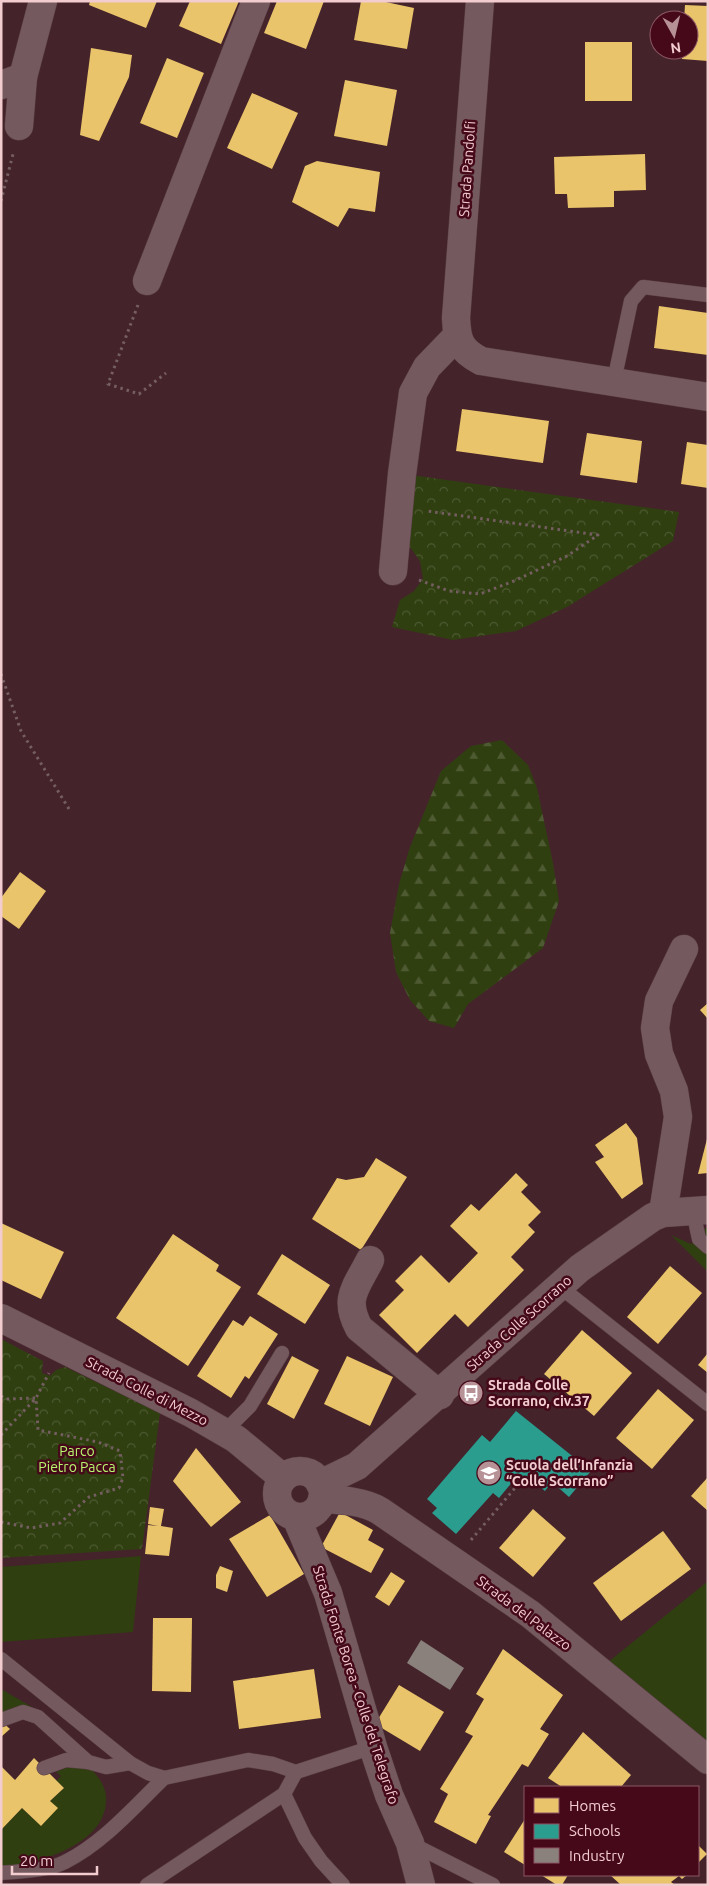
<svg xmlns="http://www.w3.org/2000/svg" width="709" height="1886" viewBox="0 0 709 1886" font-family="Ubuntu,sans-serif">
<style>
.green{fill:#2f3f10}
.forest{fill:url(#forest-firs)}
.park{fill:url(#park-crowns)}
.homes{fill:#e9c46a}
.schools{fill:#2a9d8f}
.industry{fill:#8a817c}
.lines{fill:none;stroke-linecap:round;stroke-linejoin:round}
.lane-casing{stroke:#5c4046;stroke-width:15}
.street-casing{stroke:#5c4046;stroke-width:29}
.secondary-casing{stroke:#5c4046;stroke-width:29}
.path{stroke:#755e62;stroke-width:3;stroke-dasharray:2.5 4;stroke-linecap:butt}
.lane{stroke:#745a5f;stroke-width:14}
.street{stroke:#745a5f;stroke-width:28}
.secondary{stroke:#745a5f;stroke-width:28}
.labels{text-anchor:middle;stroke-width:5;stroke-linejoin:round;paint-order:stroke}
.street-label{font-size:14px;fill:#f3ccd0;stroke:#46091a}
.poi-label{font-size:14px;font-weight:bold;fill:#f3ccd0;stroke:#46091a;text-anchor:start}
.park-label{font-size:14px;fill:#b7f66e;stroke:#46091a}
</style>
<defs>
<pattern id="forest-firs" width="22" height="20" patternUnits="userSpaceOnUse" patternTransform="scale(1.25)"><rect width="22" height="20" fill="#2f3f10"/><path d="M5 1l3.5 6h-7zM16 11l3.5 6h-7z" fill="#4e5a32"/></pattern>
<pattern id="park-crowns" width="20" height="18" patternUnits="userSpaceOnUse" patternTransform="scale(1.25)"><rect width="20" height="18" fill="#2f3f10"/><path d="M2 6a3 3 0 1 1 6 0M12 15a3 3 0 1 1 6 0" fill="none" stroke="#4e5a32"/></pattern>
</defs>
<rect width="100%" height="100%" fill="#44232b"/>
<g class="green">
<polygon points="708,1228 708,1272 671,1235 691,1244 699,1239 703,1229"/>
<polygon points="141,1556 133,1632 1,1642 1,1567"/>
<polygon points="708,1581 708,1757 602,1667"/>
<polygon points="1,1689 32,1707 1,1716"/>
<path d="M71,1766L90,1768C99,1777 107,1788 106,1801C105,1845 37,1864 1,1868V1830L22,1808L41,1826L57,1808L50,1801L64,1788L56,1781L61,1776L56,1772Z"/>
</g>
<polygon class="forest" points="502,740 528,765 537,788 553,863 559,901 543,948 468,1004 454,1028 429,1021 410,1000 396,972 390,933 399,884 410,847 441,771 471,746"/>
<g class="park">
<polygon points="411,475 679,512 673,541 567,607 516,631 453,640 392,627 400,600 414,591 423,579 420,561 404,539"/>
<polygon points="1,1339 43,1361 42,1373 50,1376 56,1370 65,1367 160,1413 142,1549 1,1558"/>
</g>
<g class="homes">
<polygon points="90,1 157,1 146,28 89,5"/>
<polygon points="190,1 239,1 221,44 179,26"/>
<polygon points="277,1 324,1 306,49 264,33"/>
<polygon points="361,1 381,1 414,8 407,49 354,40"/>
<polygon points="685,5 708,6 708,61 682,59 682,50 689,50 689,20 684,20"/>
<rect x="585" y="42" width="47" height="59"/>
<polygon points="91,48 132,55 129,77 99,141 80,135"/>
<polygon points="167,58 204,73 177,138 140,123"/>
<polygon points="345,80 397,90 387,146 334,136"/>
<polygon points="252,93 298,113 272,169 227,148"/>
<polygon points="645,154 646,190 614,191 614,207 568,208 567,194 555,194 554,157"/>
<polygon points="317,161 380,172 375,212 349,208 338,227 292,202 305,166"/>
<polygon points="659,306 708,313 708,355 654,348"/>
<polygon points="462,409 549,421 543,463 456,451"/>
<polygon points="587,433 642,441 637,483 580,475"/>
<polygon points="687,442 708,445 708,488 681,484"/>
<polygon points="20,872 46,891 19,929 1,916 1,898"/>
<polygon points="708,1003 708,1019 700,1010"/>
<polygon points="626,1123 637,1138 643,1184 622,1199 595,1162 604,1157 595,1145"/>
<polygon points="707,1139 708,1173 698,1174"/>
<polygon points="376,1158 407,1177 361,1250 312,1219 337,1178 346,1180 364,1177"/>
<polygon points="516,1173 528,1185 521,1192 541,1212 528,1225 535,1232 511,1257 524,1270 468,1327 455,1314 417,1353 379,1315 404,1290 395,1281 421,1255 449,1283 478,1253 450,1226 471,1204 479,1211"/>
<polygon points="1,1223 64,1252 41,1299 1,1280"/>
<polygon points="173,1234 219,1265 216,1271 241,1287 188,1366 116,1318"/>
<polygon points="282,1254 330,1285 305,1324 257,1294"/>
<polygon points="670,1266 702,1293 658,1344 627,1317"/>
<polygon points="250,1316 278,1334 249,1379 245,1376 231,1398 197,1376 233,1320 243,1326"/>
<polygon points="582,1330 632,1373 594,1416 544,1374"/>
<polygon points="708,1353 708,1373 698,1365"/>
<polygon points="292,1356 319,1370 294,1419 267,1404"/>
<polygon points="347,1356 393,1377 370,1426 324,1404"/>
<polygon points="658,1389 694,1420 652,1469 616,1438"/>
<polygon points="196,1448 241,1502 211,1527 173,1481"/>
<polygon points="708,1477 708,1511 691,1496"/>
<polygon points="150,1507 164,1509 161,1526 173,1528 169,1556 145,1554 148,1525 158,1526 148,1524"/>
<polygon points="533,1509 566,1538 533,1577 499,1548"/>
<polygon points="340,1512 373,1530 368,1540 384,1549 371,1573 321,1547"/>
<polygon points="270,1515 304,1574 267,1597 229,1539"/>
<polygon points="663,1531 691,1569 621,1621 593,1583"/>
<polygon points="220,1566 233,1571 227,1592 216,1588 216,1575"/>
<polygon points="391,1572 405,1581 389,1606 375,1597"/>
<polygon points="153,1618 192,1618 191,1692 152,1691"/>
<polygon points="503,1649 563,1695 540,1729 549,1734 528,1767 522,1764 488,1815 491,1816 476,1844 434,1822 448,1794 440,1789 473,1736 465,1732 484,1699 476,1694"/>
<polygon points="314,1669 321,1718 239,1729 233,1681"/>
<polygon points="399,1685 444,1712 420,1751 375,1724"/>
<polygon points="1,1721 10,1729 1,1737"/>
<polygon points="583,1732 631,1775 621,1787 562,1787 548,1778"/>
<polygon points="34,1758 64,1788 50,1801 58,1808 41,1826 22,1808 1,1830 1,1766 15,1780"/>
<polygon points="525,1819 525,1865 504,1852"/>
<polygon points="698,1845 707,1854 698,1863"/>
<polygon points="541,1875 568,1875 562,1885 557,1885"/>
<polygon points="610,1875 687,1875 682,1879 679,1876 671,1882 675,1885 621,1885"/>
</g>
<polygon class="schools" points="516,1411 591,1471 569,1497 552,1482 545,1491 528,1477 514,1480 499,1498 493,1493 456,1534 432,1513 437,1508 427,1499 482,1435 490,1442"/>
<polygon class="industry" points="421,1640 464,1668 450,1690 407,1663"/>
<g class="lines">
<defs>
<g id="lane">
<polyline points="614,381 631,301 643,287 708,295"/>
<polyline points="693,1211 699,1239 708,1247"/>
<polyline points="559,1286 708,1404"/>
<polyline points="224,1432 250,1406 282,1353"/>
<polyline points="1,1659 130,1763 148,1773 164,1778 248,1760 273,1764 296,1772 373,1747"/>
<polyline points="1,1720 23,1712 38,1717 88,1762 106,1767 130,1763"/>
<polyline points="44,1768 66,1760 88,1762"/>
<polyline points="284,1794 305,1838 321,1861 343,1885"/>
<polyline points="410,1843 493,1885"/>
<path d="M1,1873C21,1871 47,1871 65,1862C103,1843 134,1807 164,1778"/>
<polyline points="147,1885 284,1794 296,1772"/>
</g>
<g id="street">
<path d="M480,1L456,318C457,341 460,350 481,361L708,397"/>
<polyline points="1,85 23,77 43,1"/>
<polyline points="19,126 23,77"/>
<polyline points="147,281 256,1"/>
<polyline points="393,571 402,474 413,393 427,367 457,336"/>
<polyline points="663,1213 678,1117 674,1091 659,1054 655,1028 659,1001 684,949"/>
<path d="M370,1260C356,1288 343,1298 359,1328L440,1395"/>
<path d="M322,1499C340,1500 364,1501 380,1511L530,1614L708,1760"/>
</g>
<g id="secondary">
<polyline points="1,1318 191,1413 236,1439 283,1478"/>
<circle cx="300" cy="1494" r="23"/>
<polyline points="320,1484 357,1466 580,1268 653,1217 663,1213 708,1210"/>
<polyline points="296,1517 328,1593 373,1747 389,1795 410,1843 421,1885"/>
</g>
</defs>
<use href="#lane" class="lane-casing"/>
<use href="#street" class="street-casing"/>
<use href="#secondary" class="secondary-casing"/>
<g class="path">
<polyline points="1,201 13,154"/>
<polyline points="138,305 108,384 139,394 166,373"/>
<polyline points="419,580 449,591 480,594 514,581 567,556 598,535 427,511"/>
<polyline points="1,674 21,731 69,809"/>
<polyline points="1,1396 6,1399 35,1398"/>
<polyline points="1,1435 36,1398 49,1373"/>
<polyline points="1,1522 31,1528 60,1523 89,1497 119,1488 123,1478 120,1451 98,1442 38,1430 36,1398"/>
<polyline points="471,1540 520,1482 521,1478"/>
</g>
<use href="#lane" class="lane"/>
<use href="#street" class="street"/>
<use href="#secondary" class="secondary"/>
</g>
<defs>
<symbol id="bus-disc" viewBox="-11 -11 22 22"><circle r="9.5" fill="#b69196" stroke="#46091a"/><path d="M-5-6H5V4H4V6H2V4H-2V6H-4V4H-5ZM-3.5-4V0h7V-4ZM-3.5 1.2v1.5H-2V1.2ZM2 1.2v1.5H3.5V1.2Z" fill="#fff"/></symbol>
<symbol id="school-disc" viewBox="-11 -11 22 22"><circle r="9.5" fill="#b69196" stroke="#46091a"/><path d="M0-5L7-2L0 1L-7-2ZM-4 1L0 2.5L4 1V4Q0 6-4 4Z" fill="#fff"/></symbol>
</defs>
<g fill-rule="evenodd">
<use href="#bus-disc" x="457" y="1379" width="28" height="28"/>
<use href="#school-disc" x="475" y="1459" width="28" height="28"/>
</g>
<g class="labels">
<g class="street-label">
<text transform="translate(467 169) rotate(-86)" y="5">Strada Pandolfi</text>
<text transform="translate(519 1323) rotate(-42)" y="5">Strada Colle Scorrano</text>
<text transform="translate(147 1391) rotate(27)" y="5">Strada Colle di Mezzo</text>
<text transform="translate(524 1613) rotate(37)" y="5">Strada del Palazzo</text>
<text transform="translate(356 1685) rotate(72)" y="5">Strada Fonte Borea - Colle del Telegrafo</text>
</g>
<g class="poi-label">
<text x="488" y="1390">Strada Colle<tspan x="488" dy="16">Scorrano, civ.37</tspan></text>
<text x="506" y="1470">Scuola dell’Infanzia<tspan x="506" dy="16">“Colle Scorrano”</tspan></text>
</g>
<g class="park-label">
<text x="77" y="1456">Parco<tspan x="77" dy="16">Pietro Pacca</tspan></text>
</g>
</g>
<rect width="709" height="1886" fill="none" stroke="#f3ccd0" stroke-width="5"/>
<rect x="524" y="1786" width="175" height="90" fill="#46091a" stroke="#8b5763"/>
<rect x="534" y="1798" width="25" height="15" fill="#e9c46a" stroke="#8b5763"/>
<text x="569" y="1811" font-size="15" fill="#f3ccd0">Homes</text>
<rect x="534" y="1824" width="25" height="15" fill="#2a9d8f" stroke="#8b5763"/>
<text x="569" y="1836" font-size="15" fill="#f3ccd0">Schools</text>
<rect x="534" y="1848" width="25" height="15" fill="#8a817c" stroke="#8b5763"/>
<text x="569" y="1861" font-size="15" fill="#f3ccd0">Industry</text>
<g transform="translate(674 35) rotate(172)"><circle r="24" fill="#46091a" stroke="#8b5763"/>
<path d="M0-4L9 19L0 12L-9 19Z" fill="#b69196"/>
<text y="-8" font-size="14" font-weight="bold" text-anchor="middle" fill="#f3ccd0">N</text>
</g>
<path d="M12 1866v8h85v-8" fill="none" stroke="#f3ccd0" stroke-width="2.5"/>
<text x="20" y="1866" font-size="15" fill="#f3ccd0" stroke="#46091a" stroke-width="4" paint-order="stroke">20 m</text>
</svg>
